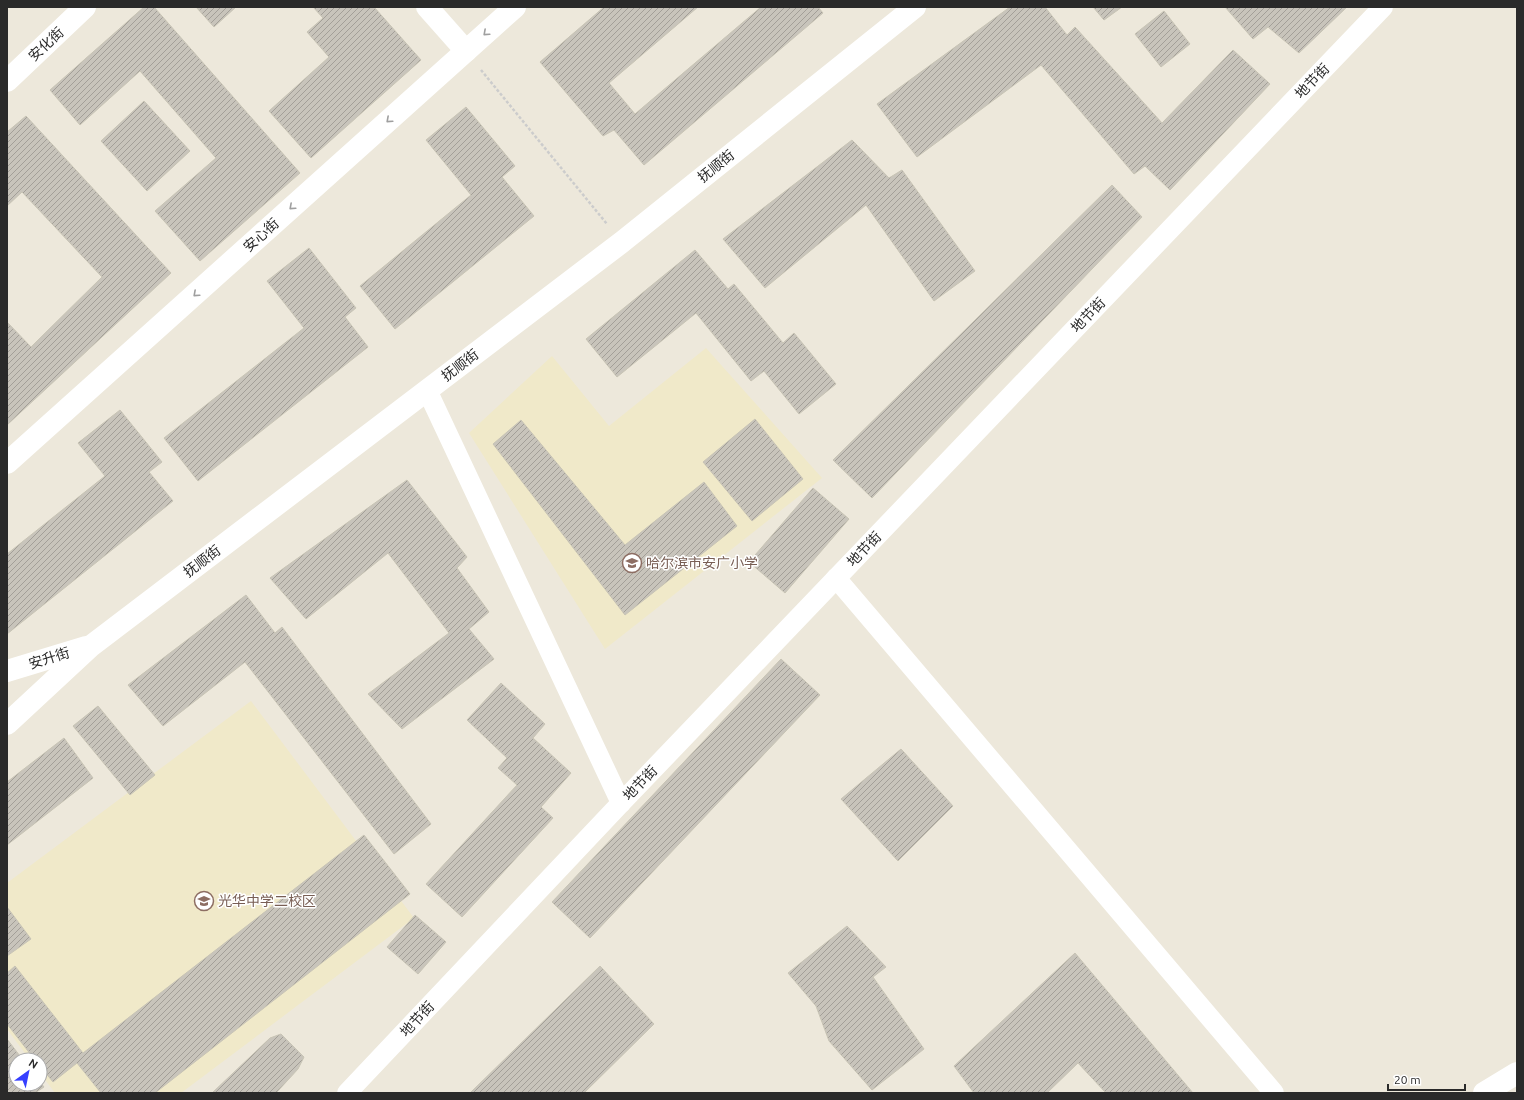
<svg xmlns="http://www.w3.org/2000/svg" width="1524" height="1100" viewBox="0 0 1524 1100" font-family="Ubuntu,'Noto Sans SC',sans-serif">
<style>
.education{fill:#f0e9c9}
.building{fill:url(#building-hatch);stroke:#c8c4b5}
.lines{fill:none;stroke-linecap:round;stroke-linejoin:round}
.path{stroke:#ccc;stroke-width:2.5;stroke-dasharray:3 2;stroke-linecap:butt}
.minor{stroke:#fff;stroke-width:20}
.tertiary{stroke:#fff;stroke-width:22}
.secondary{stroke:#fff;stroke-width:22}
.oneway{stroke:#9f9f9f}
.labels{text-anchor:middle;stroke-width:3;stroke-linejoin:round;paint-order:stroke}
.street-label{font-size:14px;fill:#2a2a2a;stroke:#fff}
.education-label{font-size:14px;fill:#785e54;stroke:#fff;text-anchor:start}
</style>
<defs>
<pattern id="building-hatch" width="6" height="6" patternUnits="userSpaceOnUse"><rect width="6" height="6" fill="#c8c4bb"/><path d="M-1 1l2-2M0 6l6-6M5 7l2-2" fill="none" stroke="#a39f98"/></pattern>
</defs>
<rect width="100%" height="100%" fill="#ede8db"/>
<g class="education">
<polygon points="706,348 822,478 605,649 469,433 552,356 609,426"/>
<polygon points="251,701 414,918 181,1093 55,1093 40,1073 40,1060 30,1060 7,1029 7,883"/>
</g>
<g class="building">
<polygon points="144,7 154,7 300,173 200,261 155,211 216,158 140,71 80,125 50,90"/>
<polygon points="196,7 236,7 214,27"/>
<polygon points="313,7 374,7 421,60 311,158 269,111 329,57 307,32 323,18"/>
<polygon points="604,7 698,7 609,83 635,114 761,7 818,7 823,13 644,165 614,130 603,136 540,62"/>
<polygon points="1010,7 1045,7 1067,35 1075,27 1162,123 1233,50 1270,84 1170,190 1145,166 1134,174 1041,65 917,157 877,104"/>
<polygon points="1093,7 1122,7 1104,20"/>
<polygon points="1225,7 1347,7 1299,53 1268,27 1253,39"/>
<polygon points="1164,11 1190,44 1161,67 1135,34"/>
<polygon points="144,101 190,151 147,191 101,141"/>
<polygon points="466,107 515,166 502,177 534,216 395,329 360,286 471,195 426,140"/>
<polygon points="26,116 171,273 7,425 7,322 31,347 102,277 22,192 7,206 7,132"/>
<polygon points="852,140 889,178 902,170 975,271 934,301 866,205 765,288 723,239"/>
<polygon points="1112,185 1142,217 872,498 833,460"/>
<polygon points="309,248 356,308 345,317 368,347 198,481 164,438 304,328 267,281"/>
<polygon points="695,250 728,289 734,284 783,343 794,333 836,384 799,414 764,371 751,381 696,313 617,377 586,339"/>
<polygon points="120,410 162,462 149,472 173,501 7,634 7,554 105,476 78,443"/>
<polygon points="755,419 803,479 752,521 703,462"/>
<polygon points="521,420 625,545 704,482 737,526 625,615 493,444"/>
<polygon points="407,480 467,557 457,568 489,612 469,629 494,659 402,729 368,694 449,633 388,553 306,619 270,578"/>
<polygon points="813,488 849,519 785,593 749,562"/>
<polygon points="246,595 275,633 282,627 431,824 394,854 245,662 163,726 128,685"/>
<polygon points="781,659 820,695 590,938 552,902"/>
<polygon points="501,683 545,724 533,738 571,773 541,807 553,818 462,917 426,884 517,785 498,768 507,758 467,720"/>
<polygon points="98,706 155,775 130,795 73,726"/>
<polygon points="64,738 93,778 7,845 7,782"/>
<polygon points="901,749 953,806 898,861 841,799"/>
<polygon points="364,835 410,894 155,1093 101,1093 77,1063 53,1082 40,1066 40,1060 35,1060 7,1024 7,973 15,966 83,1053"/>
<polygon points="7,907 31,939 7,956"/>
<polygon points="415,915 446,942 418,974 387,947"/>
<polygon points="847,926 886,967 873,977 924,1049 872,1090 829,1041 816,1006 788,973"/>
<polygon points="1075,953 1193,1093 1106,1093 1078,1063 1047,1093 974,1093 954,1066"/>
<polygon points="600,966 654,1024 584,1093 470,1093"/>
<polygon points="281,1034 304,1057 298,1069 276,1093 212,1093 270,1038"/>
<polygon points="7,1039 23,1060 16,1060 16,1084 40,1084 40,1082 44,1087 35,1093 7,1093"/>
</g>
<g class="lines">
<polyline class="path" points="481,70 607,224"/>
<g class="minor">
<polyline points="427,390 621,803"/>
<polyline points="836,578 1274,1093"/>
<polyline points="347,1093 621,803 1383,7"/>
</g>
<g class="tertiary">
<polyline points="427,7 466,51"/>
<polyline points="7,81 85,7"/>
<polyline points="7,463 515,7"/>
</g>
<g class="secondary">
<polyline points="7,671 86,647"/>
<polyline points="7,724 91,646 622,242 915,7"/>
<polyline points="1484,1093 1517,1073"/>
</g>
</g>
<defs><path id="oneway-chevron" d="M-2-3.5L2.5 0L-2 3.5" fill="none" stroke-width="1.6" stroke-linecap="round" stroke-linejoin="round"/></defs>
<g class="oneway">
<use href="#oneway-chevron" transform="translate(486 33) rotate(138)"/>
<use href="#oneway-chevron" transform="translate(389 120) rotate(138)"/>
<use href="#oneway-chevron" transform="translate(292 207) rotate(138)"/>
<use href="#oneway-chevron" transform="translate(196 294) rotate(138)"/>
</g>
<defs>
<symbol id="school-ring" viewBox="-11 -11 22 22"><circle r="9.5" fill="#fff" stroke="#8d6e63" stroke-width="1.5"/><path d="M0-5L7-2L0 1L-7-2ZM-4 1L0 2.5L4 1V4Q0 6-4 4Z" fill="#8d6e63"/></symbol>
</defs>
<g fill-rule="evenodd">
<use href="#school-ring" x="621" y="552" width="22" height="22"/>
<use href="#school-ring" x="193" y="890" width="22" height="22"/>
</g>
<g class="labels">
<g class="street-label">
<text transform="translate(46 44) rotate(-43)" y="5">安化街</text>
<text transform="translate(1312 81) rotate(-46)" y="5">地节街</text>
<text transform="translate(716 166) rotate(-39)" y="5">抚顺街</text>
<text transform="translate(261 235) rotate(-42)" y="5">安心街</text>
<text transform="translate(1088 315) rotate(-46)" y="5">地节街</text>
<text transform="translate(460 365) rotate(-37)" y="5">抚顺街</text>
<text transform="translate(864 549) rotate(-46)" y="5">地节街</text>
<text transform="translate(202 561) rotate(-37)" y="5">抚顺街</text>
<text transform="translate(49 658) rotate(-17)" y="5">安升街</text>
<text transform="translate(640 783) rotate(-46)" y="5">地节街</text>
<text transform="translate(417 1019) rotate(-47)" y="5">地节街</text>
</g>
<g class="education-label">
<text x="646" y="568">哈尔滨市安广小学</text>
<text x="218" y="906">光华中学二校区</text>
</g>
</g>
<rect width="1524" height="1100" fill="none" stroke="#2a2a2a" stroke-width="16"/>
<g transform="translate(28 1072) rotate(33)"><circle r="19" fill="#ffffff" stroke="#aaaaaa"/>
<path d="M0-3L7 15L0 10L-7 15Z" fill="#363fff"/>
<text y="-6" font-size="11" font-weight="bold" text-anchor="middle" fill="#2a2a2a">N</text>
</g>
<path d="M1388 1084v6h77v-6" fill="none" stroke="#2a2a2a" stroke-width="2"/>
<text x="1394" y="1084" font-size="12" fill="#2a2a2a" stroke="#ffffff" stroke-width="3" paint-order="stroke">20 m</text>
</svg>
